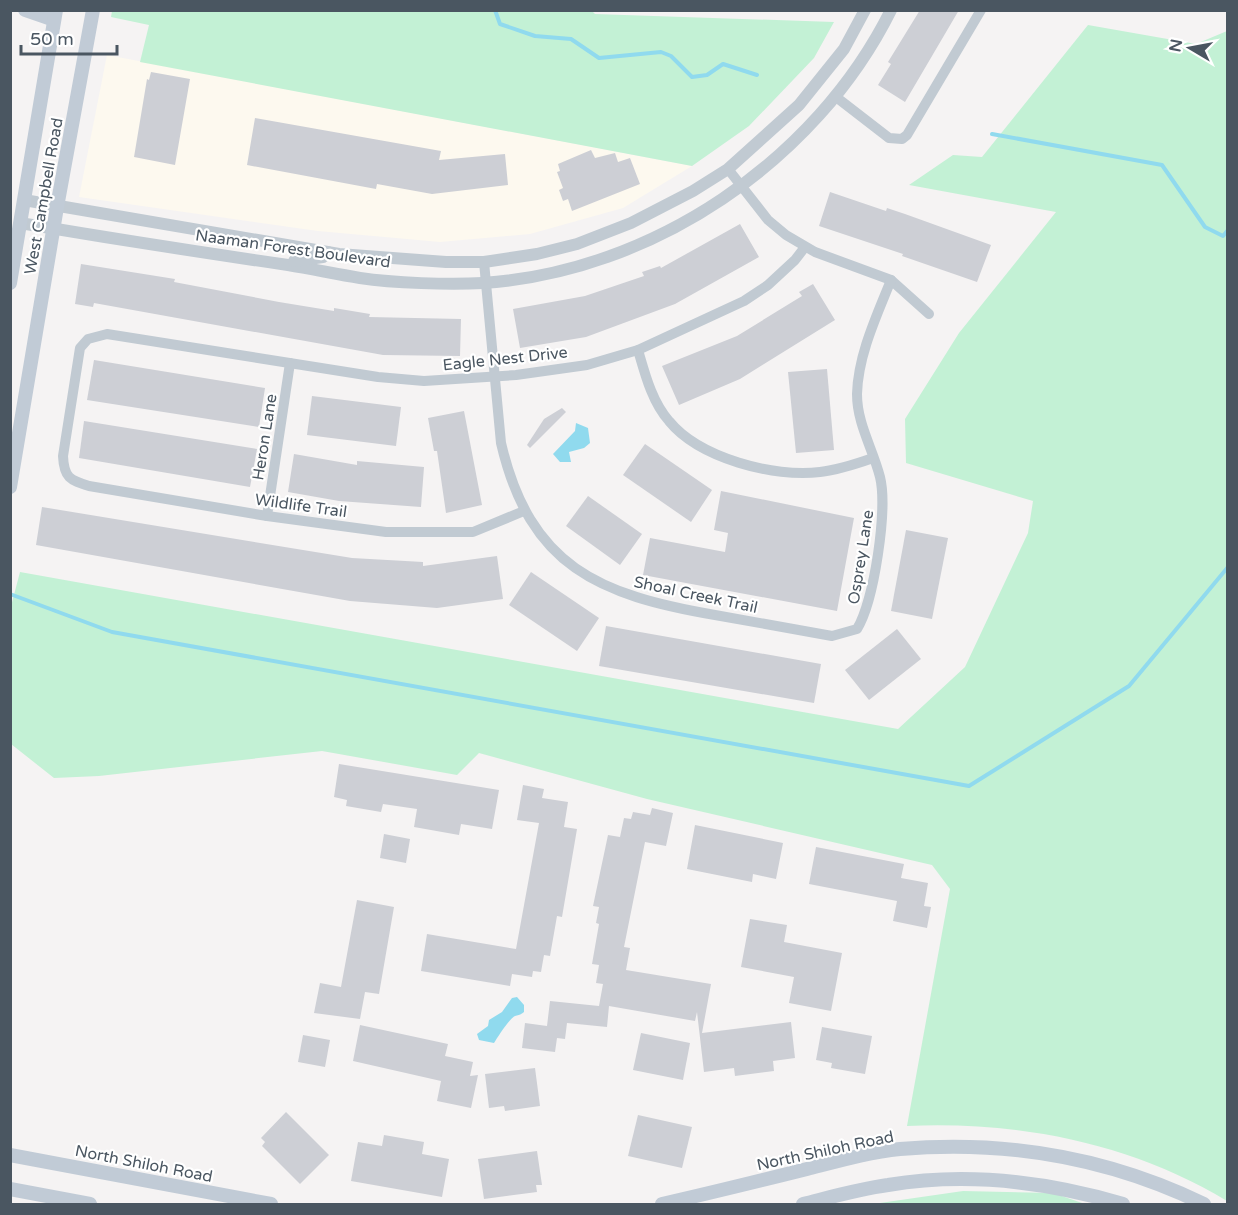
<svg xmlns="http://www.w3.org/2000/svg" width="1238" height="1215" viewBox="0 0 1238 1215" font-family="'Varela Round',sans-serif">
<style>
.commercial{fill:#fdf9ef}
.green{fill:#c3f1d5}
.water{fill:#90daee}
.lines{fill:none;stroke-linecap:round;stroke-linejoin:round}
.stream{stroke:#90daee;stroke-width:4}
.building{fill:#cdcfd5}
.minor{stroke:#c1cad2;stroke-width:10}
.tertiary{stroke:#c1cad2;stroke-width:12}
.secondary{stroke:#c1cbd6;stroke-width:14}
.labels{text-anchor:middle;stroke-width:4.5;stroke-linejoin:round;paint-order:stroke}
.street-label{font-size:16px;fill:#4a5661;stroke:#fff}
</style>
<rect width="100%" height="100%" fill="#f5f3f3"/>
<polygon class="commercial" points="107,55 692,166 623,208 530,234 440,242 318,231 79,197"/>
<g class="green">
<polygon points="112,11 591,10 595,14 834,22 814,58 749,126 692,166 140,62 149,25 111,17"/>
<path d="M1088,25L1196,44L1227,31V1201C1131,1143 1018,1121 907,1126L950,889L932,865L647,799L479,753L457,775L322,751L99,776L54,778L11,744L10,610L20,572L898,729L965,667L1028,533L1033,501L906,463L905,419L959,333L1056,212L909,185L953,155L982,157Z"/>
<polygon points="963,1191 1053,1193 1085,1204 873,1204"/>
</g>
<g class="water">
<polygon points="576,423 588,428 590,443 584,448 569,452 571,462 560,462 553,454 575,431"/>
<path d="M517,997L524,1005V1012C522,1014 519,1015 515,1016C509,1019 498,1037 494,1043L479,1040L477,1034L488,1026L489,1020L502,1012L512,998Z"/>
</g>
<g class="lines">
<g class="stream">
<polyline points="495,10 500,24 535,36 571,39 599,58 661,52 671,56 692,77 707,75 723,64 757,75"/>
<polyline points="992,134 1162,165 1205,227 1223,236 1228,230"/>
<polyline points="10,594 112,632 969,786 1129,686 1228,567"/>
</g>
</g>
<g class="building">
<polygon points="920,10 959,10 905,102 878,85 891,64 888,62"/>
<polygon points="151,72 190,79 175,165 134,157 147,79 149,80"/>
<polygon points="255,118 441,151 439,160 505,154 508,185 432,194 377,184 376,189 247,165"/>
<polygon points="591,150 595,158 615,153 618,162 630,158 640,184 572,211 568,199 563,201 559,190 563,188 557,172 560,171 558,164"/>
<polygon points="830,192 886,211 887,208 905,214 991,245 977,282 902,256 903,254 819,226"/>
<polygon points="740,224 759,257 675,304 586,337 520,348 513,309 585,296 644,276 642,272 660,266 661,268"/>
<polygon points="81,264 175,279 174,282 279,302 334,311 334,308 370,314 369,317 461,319 460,356 383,355 94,303 93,307 75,304"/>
<polygon points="813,284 835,320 740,379 679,405 662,366 737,336 802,296 799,292"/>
<polygon points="94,360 265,388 259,427 87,400"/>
<polygon points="827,369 834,450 796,453 788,372"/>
<polygon points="312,396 401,407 396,446 307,435"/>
<polygon points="562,408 566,412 530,448 527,445 544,419"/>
<polygon points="464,411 482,505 446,513 437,451 434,451 428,418"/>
<polygon points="84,421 257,449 250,487 79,458"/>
<polygon points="645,444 712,490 691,522 623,475"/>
<polygon points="294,454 357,465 357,461 424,467 421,507 339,501 288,492"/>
<polygon points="721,491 854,518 837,611 643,575 650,538 725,552 728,533 714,530"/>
<polygon points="588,496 642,534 620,565 566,526"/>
<polygon points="42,507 352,558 423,562 423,566 497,556 503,599 437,608 350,601 36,545"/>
<polygon points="906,530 948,538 932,619 891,611"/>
<polygon points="531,572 599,618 577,651 509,605"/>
<polygon points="606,626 821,664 814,703 599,666"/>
<polygon points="897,629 921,659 869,700 845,670"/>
<polygon points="339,764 499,790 492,829 461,824 459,835 414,827 417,809 383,804 381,812 346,806 347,800 334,797"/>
<polygon points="523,785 544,789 542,798 568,802 564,827 577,829 562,917 557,916 550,956 544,955 541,972 533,971 532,977 512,974 510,986 421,971 427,934 516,949 539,823 517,820"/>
<polygon points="652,808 673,813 666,846 645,842 624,947 630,948 626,970 711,984 702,1033 791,1022 795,1058 773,1061 774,1071 735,1076 734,1068 704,1072 697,1012 695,1021 609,1006 607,1027 567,1023 565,1039 557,1038 555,1052 522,1048 525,1023 547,1026 550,1001 599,1006 603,984 596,983 599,965 592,964 599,924 596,923 599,907 593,906 608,835 620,837 624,818 631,819 633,812 650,815"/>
<polygon points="695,825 783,843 776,879 753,874 752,882 687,869"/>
<polygon points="384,834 410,839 406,863 380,858"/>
<polygon points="816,847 904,864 901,878 928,883 924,906 931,907 927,928 893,921 897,901 809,884"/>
<polygon points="357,900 394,907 379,994 365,992 360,1019 314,1013 320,983 341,987"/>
<polygon points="750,919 787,925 784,942 842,953 831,1011 789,1003 794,977 741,967"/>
<polygon points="360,1025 448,1044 445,1056 473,1062 470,1076 478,1075 471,1108 437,1101 441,1081 353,1061"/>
<polygon points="822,1027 872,1036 865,1074 831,1068 832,1063 816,1060"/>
<polygon points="641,1033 690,1043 683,1080 633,1070"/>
<polygon points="303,1035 330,1040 325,1067 298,1062"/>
<polygon points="535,1068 540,1106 505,1111 504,1106 489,1108 485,1074"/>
<polygon points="286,1112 329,1155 300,1184 262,1146 265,1142 261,1138"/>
<polygon points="638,1115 692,1127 682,1168 628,1156"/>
<polygon points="384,1135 424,1142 422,1154 449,1159 442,1197 351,1181 358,1142 382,1146"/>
<polygon points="537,1151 542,1185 536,1185 537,1192 484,1199 478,1159"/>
</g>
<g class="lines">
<g class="minor">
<polyline points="836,97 889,138 902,139 907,135 981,10"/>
<polyline points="728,169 768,220 786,235 815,252 891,280 929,314"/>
<path d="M484,262L501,443C530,567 599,595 715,615C754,622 793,629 832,636L857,629C874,602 888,509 880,477C873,449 857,424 857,394C858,355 877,315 891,280"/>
<path d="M638,350C645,374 652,402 669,421C699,458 774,478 820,472C838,470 856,464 873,458"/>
<path d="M524,511L473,532H386L267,516L89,486C70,480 64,478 63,456L80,348L88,339L107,334L378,377L424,381L516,375L587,365L638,350L744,301L768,285L795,260L805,247"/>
<polyline points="267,516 290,363"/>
</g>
<g class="tertiary">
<polyline points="24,200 339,254 446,262 484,262 537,254 577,244 631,223 693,191 728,169 799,105 844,49 865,10"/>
<path d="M20,223C109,238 198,252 288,265C312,269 336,274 360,278C393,283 450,285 483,283C652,272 816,161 891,10"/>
<polyline points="294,261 323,257 328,252"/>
</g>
<g class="secondary">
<polyline points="25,10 54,20"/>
<polyline points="10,283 56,10"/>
<polyline points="10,487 57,207 93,10"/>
<polyline points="10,1155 271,1204"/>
<polyline points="10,1189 90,1204"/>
<path d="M662,1204C710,1193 759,1181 807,1169C838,1161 869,1152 900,1149C1006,1140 1109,1158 1204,1204"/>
<path d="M803,1204C831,1197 859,1189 888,1185C966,1172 1048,1182 1123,1204"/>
</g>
</g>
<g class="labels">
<g class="street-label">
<text transform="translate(43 196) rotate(-80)" y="6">West Campbell Road</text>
<text transform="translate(293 248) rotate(8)" y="6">Naaman Forest Boulevard</text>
<text transform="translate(505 358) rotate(-6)" y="6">Eagle Nest Drive</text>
<text transform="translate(264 437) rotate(-81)" y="6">Heron Lane</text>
<text transform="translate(301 505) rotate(8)" y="6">Wildlife Trail</text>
<text transform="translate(860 557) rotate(-81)" y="6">Osprey Lane</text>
<text transform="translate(696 594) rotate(12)" y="6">Shoal Creek Trail</text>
<text transform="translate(825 1150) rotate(-12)" y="6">North Shiloh Road</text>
<text transform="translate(144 1163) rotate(11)" y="6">North Shiloh Road</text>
</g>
</g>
<rect width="1238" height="1215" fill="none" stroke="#4a5661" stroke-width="24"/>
<g transform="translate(1190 48) rotate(280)" stroke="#ffffff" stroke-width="4.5" paint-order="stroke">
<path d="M0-4.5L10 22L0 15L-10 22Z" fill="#4a5661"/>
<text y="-9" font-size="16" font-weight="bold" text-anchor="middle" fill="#4a5661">N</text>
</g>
<path d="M21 45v9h96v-9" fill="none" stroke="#4a5661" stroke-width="3"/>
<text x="30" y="45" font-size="18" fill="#4a5661" stroke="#ffffff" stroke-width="4.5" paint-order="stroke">50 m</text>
</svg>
